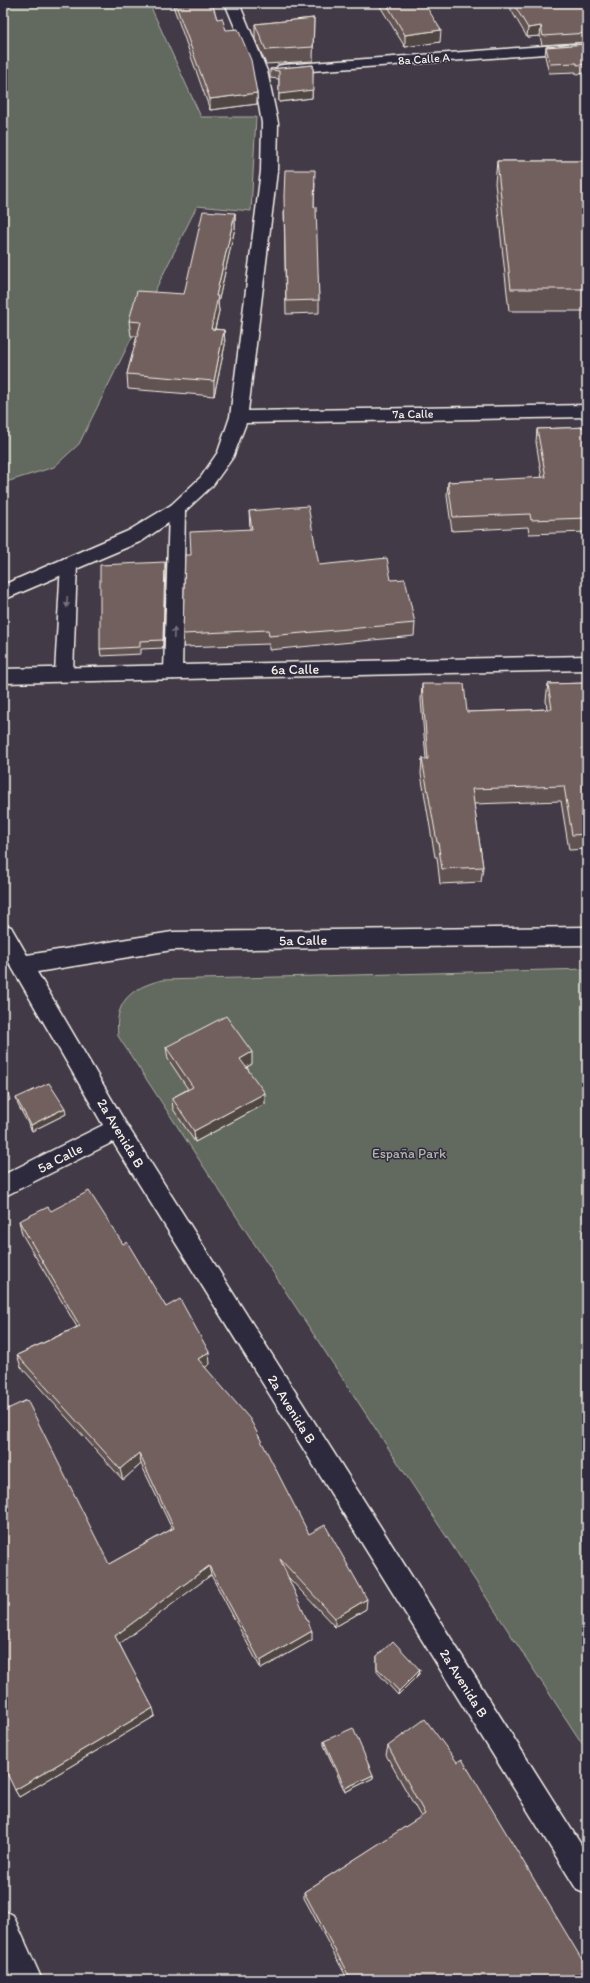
<svg xmlns="http://www.w3.org/2000/svg" width="590" height="1983" viewBox="0 0 590 1983" font-family="Itim,sans-serif">
<style>
.green{fill:#626a5e;stroke:#abaea3}
.lines{fill:none;stroke-linecap:round;stroke-linejoin:round}
.service-casing{stroke:#f4f1e8;stroke-width:3}
.minor-casing{stroke:#f4f1e8;stroke-width:3}
.tertiary-casing{stroke:#f4f1e8;stroke-width:3}
.secondary-casing{stroke:#f4f1e8;stroke-width:3}
.service{fill:#2f2a3d;fill-rule:evenodd}
.minor{fill:#2f2a3d;fill-rule:evenodd}
.tertiary{fill:#2f2a3d;fill-rule:evenodd}
.secondary{fill:#2f2a3d;fill-rule:evenodd}
.wall{fill:#625352;stroke:#f4f1e8}
.shaded-wall{fill:#504442;stroke:#f4f1e8}
.building{fill:#72615f;stroke:#f4f1e8}
.oneway{fill:#747079}
.labels{text-anchor:middle;stroke-width:3;stroke-linejoin:round;paint-order:stroke}
.far-street-label{font-size:12px;fill:#f4f1e8;stroke:#2f2a3d}
.street-label{font-size:14px;fill:#f4f1e8;stroke:#2f2a3d}
.park-label{font-size:14px;fill:#b2b4aa;stroke:#2f2a3d}
</style>
<rect width="100%" height="100%" fill="#433a47"/>
<filter id="ink" filterUnits="userSpaceOnUse"><feTurbulence type="fractalNoise" baseFrequency=".025" numOctaves="2"/><feDisplacementMap in="SourceGraphic" scale="8" xChannelSelector="R" yChannelSelector="G"/><feConvolveMatrix kernelMatrix="1 2 1 2 8 2 1 2 1" color-interpolation-filters="sRGB"/></filter>
<g filter="url(#ink)">
<g class="green">
<polygon points="3,3 149,3 201,117 256,117 251,211 197,206 79,444 54,467 3,483"/>
<path d="M587,969V1751L118,1036C114,1001 131,988 162,980Z"/>
</g>
<g class="lines">
<defs>
<g id="service">
<polygon points="177,503 183,505 185,509 182,672 179,677 173,679 167,677 164,672 169,509 171,505"/>
<polygon points="69,557 75,559 77,563 73,673 70,678 64,680 58,678 55,673 61,563 63,559"/>
</g>
<g id="minor">
<polygon points="225,3 239,3 267,71 278,123 277,171 248,411 587,405 587,417 246,423 233,457 213,485 183,513 142,541 3,600 3,585 128,531 171,505 201,477 218,452 230,417 261,171 262,123 253,71"/>
<polygon points="587,43 587,51 283,73 278,72 276,69 278,66 283,65"/>
<polygon points="3,924 11,927 27,955 172,932 587,927 587,945 172,950 37,972 125,1122 587,1854 587,1894 577,1890 113,1142 3,1197 3,1175 103,1125 3,952"/>
</g>
<polygon id="tertiary" points="3,1910 13,1915 42,1980 12,1980 3,1959"/>
<polygon id="secondary" points="587,656 587,670 3,683 3,669"/>
</defs>
<use href="#service" class="service-casing"/>
<use href="#minor" class="minor-casing"/>
<use href="#tertiary" class="tertiary-casing"/>
<use href="#secondary" class="secondary-casing"/>
<use href="#service" class="service"/>
<use href="#minor" class="minor"/>
<use href="#tertiary" class="tertiary"/>
<use href="#secondary" class="secondary"/>
</g>
<g class="wall">
<polygon points="172,3 212,3 217,19 226,30 257,93 257,104 210,110"/>
<polygon points="378,3 424,3 440,42 405,47"/>
<polygon points="511,3 587,3 587,42 542,45 540,36 527,37 511,10"/>
<polygon points="314,18 313,61 266,64 255,39 255,24"/>
<polygon points="587,44 587,73 576,74 576,72 549,73 545,56 546,47"/>
<polygon points="313,65 312,98 279,102 279,79 270,78 270,69"/>
<polygon points="497,161 587,161 587,311 509,311 495,183"/>
<polygon points="315,183 314,207 319,300 319,313 286,314 284,209"/>
<polygon points="235,213 235,228 218,303 219,311 215,329 224,330 225,345 214,396 128,389 127,374 137,336 131,336 129,321 184,294"/>
<polygon points="587,427 587,532 529,534 528,527 452,531 447,496 448,482 542,478 536,442 537,429"/>
<polygon points="249,511 319,565 391,580 415,623 414,636 269,650 269,644 184,647 183,634 191,555 250,529"/>
<polygon points="166,570 163,648 141,649 141,654 101,656 100,649"/>
<polygon points="587,683 587,849 569,850 561,801 474,804 483,867 481,882 440,884 437,857 435,857 421,774 422,759 426,759 421,700 422,684 467,712 547,709 546,700 548,684"/>
<polygon points="166,1047 252,1064 247,1067 265,1104 195,1142 173,1109 172,1098 188,1089 168,1059"/>
<polygon points="16,1098 66,1114 32,1131 18,1105"/>
<polygon points="51,1211 123,1244 166,1307 210,1364 205,1367 309,1534 366,1609 335,1627 288,1577 312,1640 261,1669 211,1575 119,1643 155,1716 19,1797 15,1790 109,1564 172,1529 141,1464 123,1480 21,1367 17,1355 77,1327 22,1234 19,1221"/>
<polygon points="377,1656 420,1670 419,1674 398,1695 377,1672"/>
<polygon points="324,1741 373,1775 373,1778 345,1792 324,1745"/>
<polygon points="388,1746 587,1980 348,1980 304,1898 304,1892 421,1817 386,1755"/>
</g>
<g class="shaded-wall">
<polygon points="541,26 540,36 527,37 528,28"/>
<polygon points="441,30 440,42 405,47 405,35"/>
<polygon points="313,65 312,98 279,102 279,94"/>
<polygon points="257,93 257,104 210,110 210,99"/>
<polygon points="235,213 235,228 218,303 219,311 211,344 211,329 216,296"/>
<polygon points="224,330 225,345 214,396 214,381"/>
<polygon points="165,562 166,570 163,648 163,640"/>
<polygon points="252,1052 252,1064 241,1070 240,1059"/>
<polygon points="6,1087 10,1100 3,1103 3,1088"/>
<polygon points="265,1093 265,1104 195,1142 194,1131"/>
<polygon points="65,1108 66,1114 32,1131 31,1125"/>
<polygon points="209,1352 210,1364 200,1371 198,1359"/>
<polygon points="139,1453 141,1464 123,1480 120,1469"/>
<polygon points="209,1566 211,1575 118,1645 115,1636"/>
<polygon points="367,1599 366,1609 335,1627 335,1618"/>
<polygon points="312,1631 312,1640 261,1669 260,1661"/>
<polygon points="420,1670 419,1674 398,1695 399,1691"/>
<polygon points="153,1708 155,1716 19,1797 15,1790"/>
<polygon points="373,1775 373,1778 345,1792 345,1788"/>
</g>
<g class="building">
<polygon points="175,3 212,3 217,19 222,18 226,30 238,29 251,60 257,93 210,99"/>
<polygon points="386,3 424,3 441,30 405,35"/>
<polygon points="513,3 587,3 587,33 543,36 541,26 528,28"/>
<polygon points="314,18 313,47 266,50 255,24"/>
<polygon points="587,44 587,64 577,65 577,63 550,64 546,47"/>
<polygon points="313,65 313,90 279,94 279,71 270,70 270,69"/>
<polygon points="497,161 587,161 587,289 511,289"/>
<polygon points="285,170 315,170 314,207 316,207 319,300 286,301 284,196"/>
<polygon points="203,211 235,213 216,296 218,296 211,329 224,330 214,381 127,374 141,322 129,321 137,291 184,294"/>
<polygon points="587,427 587,518 531,520 530,514 453,517 448,482 546,477 537,429"/>
<polygon points="308,506 319,565 387,558 391,580 405,579 415,623 269,636 268,630 183,634 185,555 191,555 190,532 252,529 249,511"/>
<polygon points="165,562 163,640 140,641 140,647 100,649 100,565"/>
<polygon points="587,683 587,834 572,835 564,786 472,789 483,867 442,869 438,842 437,842 422,759 428,759 422,684 464,684 467,712 552,709 548,684"/>
<polygon points="226,1016 252,1052 240,1059 265,1093 194,1131 172,1098 193,1087 166,1047"/>
<polygon points="3,1080 6,1087 3,1088"/>
<polygon points="49,1083 65,1108 31,1125 16,1098"/>
<polygon points="89,1191 123,1244 127,1242 166,1307 180,1299 209,1352 198,1359 250,1419 309,1534 325,1525 367,1599 335,1618 280,1559 312,1631 260,1661 209,1566 115,1636 153,1708 15,1790 3,1765 3,1411 27,1400 109,1564 174,1528 139,1453 120,1469 17,1355 80,1326 19,1221 48,1207 51,1211"/>
<polygon points="393,1641 420,1670 399,1691 377,1668 377,1656"/>
<polygon points="425,1719 457,1762 462,1759 587,1968 587,1980 351,1980 304,1892 425,1814 388,1746"/>
<polygon points="353,1728 373,1775 345,1788 324,1741"/>
</g>
<defs><path id="oneway-solid" d="M-6-.8H1V-3.2L6.5 0L1 3.2V.8H-6Z"/></defs>
<g class="oneway">
<use href="#oneway-solid" transform="translate(67 602) rotate(93)"/>
<use href="#oneway-solid" transform="translate(174 633) rotate(-88)"/>
</g>
</g>
<g class="labels">
<g class="far-street-label">
<text transform="translate(424 59) rotate(-4)" y="4">8a Calle A</text>
<text transform="translate(413 414) rotate(-1)" y="4">7a Calle</text>
</g>
<g class="street-label">
<text transform="translate(295 669) rotate(-1)" y="5">6a Calle</text>
<text transform="translate(303 940) rotate(-1)" y="5">5a Calle</text>
<text transform="translate(121 1133) rotate(59)" y="5">2a Avenida B</text>
<text transform="translate(60 1158) rotate(-27)" y="5">5a Calle</text>
<text transform="translate(292 1409) rotate(58)" y="5">2a Avenida B</text>
<text transform="translate(464 1683) rotate(58)" y="5">2a Avenida B</text>
</g>
<g class="park-label">
<text x="409" y="1158">España Park</text>
</g>
</g>
<rect width="590" height="1983" fill="none" stroke="#2f2a3d" stroke-width="16"/>
<rect x="8" y="8" width="574" height="1967" fill="none" stroke="#f4f1e8" stroke-width="1.5" filter="url(#ink)"/>
</svg>
